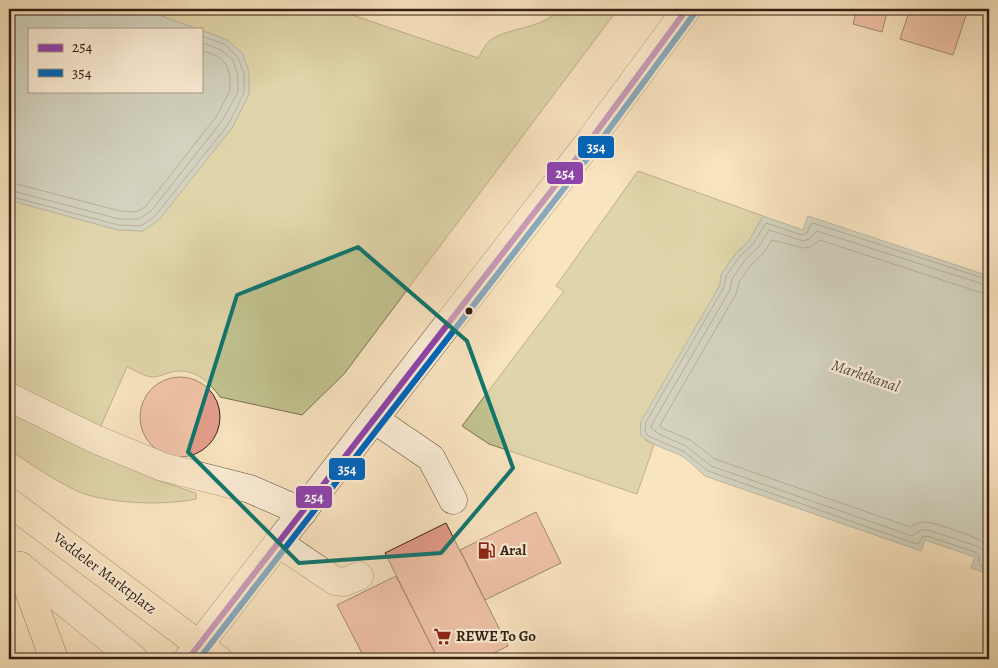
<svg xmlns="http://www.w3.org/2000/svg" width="998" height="668" viewBox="0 0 998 668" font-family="Alegreya,serif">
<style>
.green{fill:#c1c390;stroke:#7b7152}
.water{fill:#a3bcbd;stroke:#777d79}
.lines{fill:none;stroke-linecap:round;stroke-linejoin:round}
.shore{stroke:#6c6e68;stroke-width:1}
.building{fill:#e49c8a;stroke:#351f13}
.minor-casing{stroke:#66503e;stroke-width:29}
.major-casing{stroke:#351f13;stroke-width:29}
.highway-casing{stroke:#351f13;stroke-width:29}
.minor{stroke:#fbedd6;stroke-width:28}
.major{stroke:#f9e4c0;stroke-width:28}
.highway{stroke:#f9e4c0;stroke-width:28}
.bus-1-casing{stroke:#fbedd6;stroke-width:10}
.bus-2-casing{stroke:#fbedd6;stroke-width:10}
.bus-1{stroke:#8e44ad;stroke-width:6}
.bus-2{stroke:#0065bd;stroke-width:6}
.marked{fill:none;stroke:#0f766e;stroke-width:4;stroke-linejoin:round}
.bus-dot{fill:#351f13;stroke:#fbedd6;stroke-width:2}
.labels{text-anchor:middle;stroke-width:4.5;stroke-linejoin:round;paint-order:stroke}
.poi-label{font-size:15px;font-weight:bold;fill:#351f13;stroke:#fbedd6;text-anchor:start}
.street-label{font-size:15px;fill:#351f13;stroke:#fbedd6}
.water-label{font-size:16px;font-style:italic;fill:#564e46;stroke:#fbedd6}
.line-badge{stroke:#fbedd6;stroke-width:2}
.badge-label{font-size:14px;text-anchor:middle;font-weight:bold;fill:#fff}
</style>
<rect width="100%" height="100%" fill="#f9e4c0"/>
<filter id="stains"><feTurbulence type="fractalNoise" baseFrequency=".004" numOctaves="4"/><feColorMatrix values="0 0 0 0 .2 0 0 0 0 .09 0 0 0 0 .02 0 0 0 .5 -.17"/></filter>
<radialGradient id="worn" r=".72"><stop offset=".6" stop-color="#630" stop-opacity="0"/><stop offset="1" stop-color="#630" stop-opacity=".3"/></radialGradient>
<g class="green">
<path d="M143,9H335L478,58C482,52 486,42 492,39C508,28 549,27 558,9H618L344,374L302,415L220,397C209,381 193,367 172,372C166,373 159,377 153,377C145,377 135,370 127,367L100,428L9,384V200L118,230L143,231L232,128L249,94L227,40L201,30V29H197Z"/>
<polygon points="638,171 763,216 749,241 736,253 721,275 720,285 645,440 654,445 637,494 489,444 462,426 564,291 556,286"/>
<path d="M9,410L157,480L196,493V499C164,506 104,504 75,490C52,479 30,463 9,450Z"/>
</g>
<g class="water">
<polygon points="9,9 143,9 197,29 29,29 29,91 201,91 201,30 227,40 243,54 249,73 249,94 232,128 159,220 143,231 118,230 9,200"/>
<path d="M763,216L803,230L808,216L989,276V574L971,568L975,557L925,540L921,551L705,476C697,469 689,460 680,455C666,448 651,446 640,434L641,421L720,285L721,275L736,253L749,241Z"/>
</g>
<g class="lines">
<g class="shore">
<polyline points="9,182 120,211 137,212 146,206 216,117 230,91 230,76 226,64 217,56 201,50"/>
<polyline points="9,190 119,219 139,219 151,211 222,121 238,92 238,75 233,60 221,50 201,42"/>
<polyline points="9,196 118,225 141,226 155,216 228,125 244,93 244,74 238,57 224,44 201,36"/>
<polyline points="989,280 813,223 811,224 807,233 802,235 766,223 753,244 740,256 726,276 724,287 646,422 645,431 648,436 683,451 708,471 916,544 919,543 922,537 927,536 975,552 979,556 979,565 989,569"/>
<polyline points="989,286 817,231 809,239 803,241 769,230 758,248 745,260 732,279 730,290 652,424 651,428 659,434 686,446 711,466 912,536 921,530 928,530 977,546 984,551 986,561 989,563"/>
<path d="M989,294L982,293L820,240L810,247L803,248L772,240L764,253L751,265L739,282L736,294L660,425L662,428L690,440L715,459L910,527C915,525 919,522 925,522C935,522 983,539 989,546"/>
</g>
</g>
<g class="building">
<polygon points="857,9 888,9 882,32 853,24"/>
<polygon points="910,9 968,9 953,55 900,39"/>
<circle cx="180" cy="417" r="40"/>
<polygon points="536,512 561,563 485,600 460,550"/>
<polygon points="446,523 508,646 482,659 438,659 385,553"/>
<polygon points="396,576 438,659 365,659 337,605"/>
</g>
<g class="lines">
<defs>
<g id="minor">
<polyline points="9,397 95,439 163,467 250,489 303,512"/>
<polyline points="374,419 431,458 453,500"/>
<polyline points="279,543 335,581 344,582 359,576"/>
<polyline points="20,566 134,659"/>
<polyline points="188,659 586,146 687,9"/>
</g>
<polyline id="major" points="9,502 218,659"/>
<polyline id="highway" points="20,566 54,659"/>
</defs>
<use href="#minor" class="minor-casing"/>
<use href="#major" class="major-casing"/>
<use href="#highway" class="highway-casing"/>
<use href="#minor" class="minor"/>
<use href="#major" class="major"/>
<use href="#highway" class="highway"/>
<defs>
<polyline id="bus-1" points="188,659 586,146 687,9"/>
<polyline id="bus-2" points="199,659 593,151 694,14"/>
</defs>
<use href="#bus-1" class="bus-1-casing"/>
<use href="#bus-2" class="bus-2-casing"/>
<use href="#bus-1" class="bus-1"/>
<use href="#bus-2" class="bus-2"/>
</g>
<path d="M0 0H998V668H0ZM358,247L467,341L513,468L441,553L299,563L188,452L237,295Z" fill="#f9e4c0" fill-opacity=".55" fill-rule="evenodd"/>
<path class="marked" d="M358,247L467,341L513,468L441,553L299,563L188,452L237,295Z"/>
<defs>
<symbol id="fuel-bare" viewBox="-9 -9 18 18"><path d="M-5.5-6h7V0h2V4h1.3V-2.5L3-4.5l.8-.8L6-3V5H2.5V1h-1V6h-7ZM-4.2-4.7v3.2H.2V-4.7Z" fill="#8f2418" stroke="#fbedd6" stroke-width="2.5" paint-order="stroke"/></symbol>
<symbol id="supermarket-bare" viewBox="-9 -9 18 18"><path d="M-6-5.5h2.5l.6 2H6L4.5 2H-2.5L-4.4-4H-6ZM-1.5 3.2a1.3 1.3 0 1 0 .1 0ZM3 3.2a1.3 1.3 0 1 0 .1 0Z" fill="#8f2418" stroke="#fbedd6" stroke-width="2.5" paint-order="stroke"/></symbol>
</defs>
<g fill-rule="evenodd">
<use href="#fuel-bare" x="474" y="538" width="25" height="25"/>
<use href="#supermarket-bare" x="430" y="624" width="25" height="25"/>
</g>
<circle class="bus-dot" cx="469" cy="311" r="4.5"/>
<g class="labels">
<g class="poi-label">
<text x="500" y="555">Aral</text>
<text x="456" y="641">REWE To Go</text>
</g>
<g class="street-label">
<text transform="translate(105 573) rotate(37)" y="5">Veddeler Marktplatz</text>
</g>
<g class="water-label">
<text transform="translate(866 375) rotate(19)" y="6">Marktkanal</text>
</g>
</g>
<g class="line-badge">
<rect x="577" y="135" width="38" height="24" rx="5" fill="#0065bd"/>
<rect x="546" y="161" width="38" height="24" rx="5" fill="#8e44ad"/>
<rect x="328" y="457" width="38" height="24" rx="5" fill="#0065bd"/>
<rect x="295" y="485" width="38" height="24" rx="5" fill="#8e44ad"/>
</g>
<g class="badge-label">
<text x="596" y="152">354</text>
<text x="565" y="178">254</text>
<text x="347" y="474">354</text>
<text x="314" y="502">254</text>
</g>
<rect width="998" height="668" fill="none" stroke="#f9e4c0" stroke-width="30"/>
<rect x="10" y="10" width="978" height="648" fill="none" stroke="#351f13" stroke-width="2.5"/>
<rect x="15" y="15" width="968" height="638" fill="none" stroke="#351f13"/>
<rect x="28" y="28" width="175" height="65" fill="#fbedd6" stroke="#ac9b88"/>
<rect x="38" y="44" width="25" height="8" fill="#8e44ad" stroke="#ac9b88"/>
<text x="72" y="52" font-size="15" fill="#351f13">254</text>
<rect x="38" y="69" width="25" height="8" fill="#0065bd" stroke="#ac9b88"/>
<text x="72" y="78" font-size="15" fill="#351f13">354</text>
<rect width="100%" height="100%" filter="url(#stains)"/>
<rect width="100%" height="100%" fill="url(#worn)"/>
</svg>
